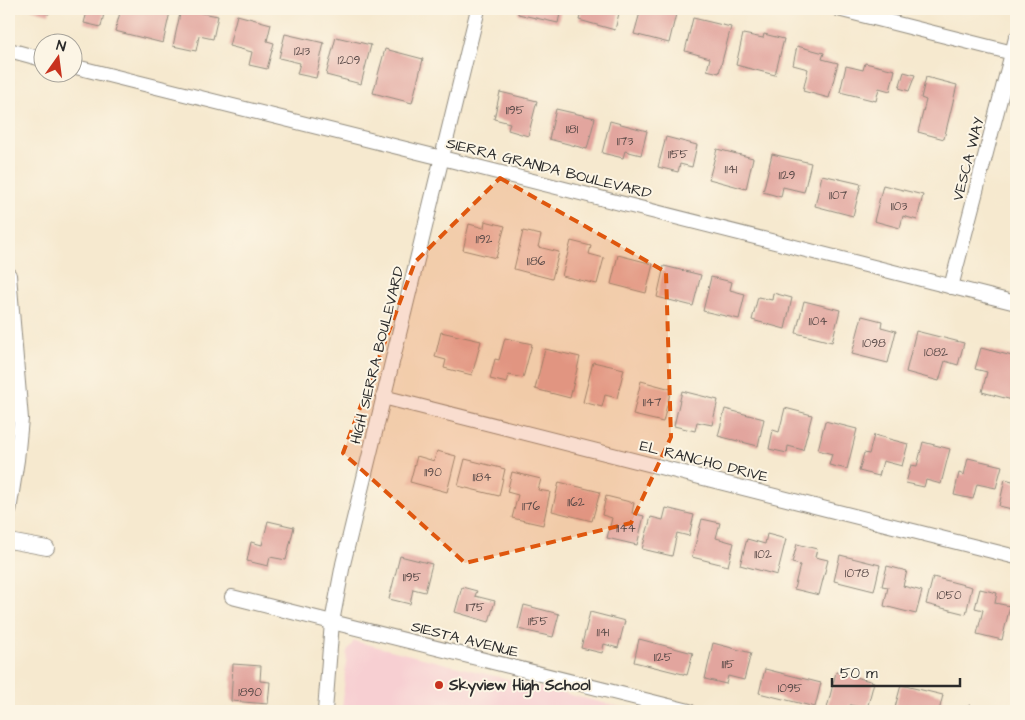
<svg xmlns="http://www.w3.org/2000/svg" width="1025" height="720" viewBox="0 0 1025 720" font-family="'Architects Daughter',sans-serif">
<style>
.built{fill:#f7cfd2}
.building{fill:#e2a59e}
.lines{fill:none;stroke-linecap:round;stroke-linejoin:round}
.street-casing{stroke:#908a7d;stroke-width:16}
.street{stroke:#fff;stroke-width:14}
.marked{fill:#df570e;fill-opacity:0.2;stroke:#df570e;stroke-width:4;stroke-dasharray:10 6;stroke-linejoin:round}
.poi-dot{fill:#c8321e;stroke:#fcf5e5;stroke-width:2}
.labels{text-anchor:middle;stroke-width:4;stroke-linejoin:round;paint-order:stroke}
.number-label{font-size:12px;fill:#594a48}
.street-label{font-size:15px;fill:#2b2b2b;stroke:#fcf5e5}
.poi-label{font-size:15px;font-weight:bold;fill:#2b2b2b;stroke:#fcf5e5;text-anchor:start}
</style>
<rect width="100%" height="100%" fill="#fcf5e5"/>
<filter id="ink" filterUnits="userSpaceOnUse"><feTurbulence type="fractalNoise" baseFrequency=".02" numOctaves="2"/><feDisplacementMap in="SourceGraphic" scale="10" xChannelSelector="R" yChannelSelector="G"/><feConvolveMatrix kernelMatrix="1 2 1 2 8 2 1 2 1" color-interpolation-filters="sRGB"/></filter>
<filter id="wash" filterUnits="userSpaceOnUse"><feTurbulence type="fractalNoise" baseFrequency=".0096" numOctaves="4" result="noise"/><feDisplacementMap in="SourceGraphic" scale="20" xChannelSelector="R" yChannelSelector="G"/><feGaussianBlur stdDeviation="1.12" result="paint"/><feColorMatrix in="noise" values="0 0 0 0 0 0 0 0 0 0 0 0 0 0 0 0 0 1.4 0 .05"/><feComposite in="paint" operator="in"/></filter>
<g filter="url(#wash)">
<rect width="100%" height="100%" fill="#f6e9cf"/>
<polygon class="built" points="354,641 628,709 638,711 342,711 347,651"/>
<g id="blocks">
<g class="building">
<polygon points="30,9 50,9 49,14"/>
<polygon points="76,9 105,9 101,27 84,23 87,12"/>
<polygon points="121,9 154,9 170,12 163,43 115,31"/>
<polygon points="181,9 218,16 213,39 199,36 196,51 173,46"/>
<polygon points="519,9 561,9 558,23 518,14"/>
<polygon points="582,9 620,9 615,30 579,20"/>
<polygon points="641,9 656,9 676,14 669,43 634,34"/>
<polygon points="237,15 271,24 267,41 274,43 267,69 249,65 252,52 229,46"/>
<polygon points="693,18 731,27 719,73 707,70 710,58 685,51"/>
<polygon points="285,34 324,43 316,78 297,74 300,63 279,58"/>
<polygon points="743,34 763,38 764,34 784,39 775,75 736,65"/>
<polygon points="336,37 371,45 361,84 326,75"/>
<polygon points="797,46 824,53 822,59 838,63 829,98 803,91 808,69 793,65"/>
<polygon points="385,49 423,59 412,103 373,93"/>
<polygon points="865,63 895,70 890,91 879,88 876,101 840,92 846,66 863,70"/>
<polygon points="904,72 915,75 909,91 899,88"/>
<polygon points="926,77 957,85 944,139 918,132 926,100 921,98"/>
<polygon points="500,92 537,101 528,136 508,130 510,123 494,119"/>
<polygon points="556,109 595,118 587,149 549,139"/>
<polygon points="610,121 647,131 641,155 625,151 623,158 602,153"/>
<polygon points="666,137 697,145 692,167 680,164 678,172 658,167"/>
<polygon points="717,149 753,158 746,189 709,179"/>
<polygon points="772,154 811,163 804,192 783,187 781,197 763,192"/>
<polygon points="822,175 861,184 853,216 815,206"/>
<polygon points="883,185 923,195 917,220 903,216 900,228 874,221"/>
<polygon points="485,221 505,226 496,258 463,250 469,224 484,228"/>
<polygon points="523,231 541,235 538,247 559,252 552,279 514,269"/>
<polygon points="571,241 591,246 589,254 604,258 597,284 562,276"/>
<polygon points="618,255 653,264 646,293 611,284"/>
<polygon points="664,266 701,275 693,306 657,297"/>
<polygon points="711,277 732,282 730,290 745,294 739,319 703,311"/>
<polygon points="773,293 792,298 785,329 752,320 758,297 772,300"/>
<polygon points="804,301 840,310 832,342 796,333"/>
<polygon points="862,316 882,321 881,327 896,331 888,363 852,354"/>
<polygon points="916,331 964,343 958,365 945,361 939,381 906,372"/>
<polygon points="441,332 481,341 472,375 444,368 446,360 435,357"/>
<polygon points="505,338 532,344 523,378 509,375 507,383 490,379 495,359 499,360"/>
<polygon points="981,348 1016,357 1016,401 982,392 987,372 975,369"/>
<polygon points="545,349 580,357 570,398 535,389"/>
<polygon points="593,362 624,369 617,398 605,395 602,407 583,402"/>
<polygon points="641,381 671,389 663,422 633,415"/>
<polygon points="682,391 718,400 712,425 697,422 695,431 674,426"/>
<polygon points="785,408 812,415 803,450 788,446 787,453 769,449 773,430 779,432"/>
<polygon points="725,409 764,419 758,446 718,436"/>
<polygon points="825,421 857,429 847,469 829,465 832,454 818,450"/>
<polygon points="874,435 908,444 902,466 883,461 879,476 859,471 864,453 869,454"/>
<polygon points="923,442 950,449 941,484 926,480 924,487 906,483 911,465 917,466"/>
<polygon points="437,451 456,456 447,492 410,482 417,456 434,461"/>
<polygon points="968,458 1002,466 996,488 977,484 973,499 954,495 959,473 964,475"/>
<polygon points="465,459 505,469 499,496 458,486"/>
<polygon points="512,472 541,479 538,490 550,492 543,525 512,518 518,495 507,492"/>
<polygon points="1005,479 1016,482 1016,510 999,506"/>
<polygon points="559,482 600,492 592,521 552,511"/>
<polygon points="606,496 634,503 632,513 644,516 637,545 607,538 612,518 602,515"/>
<polygon points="666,508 694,515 689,536 677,533 672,556 642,549 651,517 663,520"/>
<polygon points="702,519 720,523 716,538 734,543 728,566 692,557"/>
<polygon points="268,521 294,527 286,560 270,557 268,566 247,561 251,542 262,545"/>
<polygon points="767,534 786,539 777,575 740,565 747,539 765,544"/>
<polygon points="797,544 817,549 815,557 828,560 819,595 794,589 800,565 792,563"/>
<polygon points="840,555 880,565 874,591 834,581"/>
<polygon points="400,556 432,564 425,592 413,589 410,604 389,599"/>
<polygon points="887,566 907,571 903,586 922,591 916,614 884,606 888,587 882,586"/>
<polygon points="933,577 972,587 966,614 926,604"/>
<polygon points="462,587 477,591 475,596 495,601 489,622 455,612"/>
<polygon points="980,589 997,593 995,603 1010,606 1002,640 977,634 983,610 975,608"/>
<polygon points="524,605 559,614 553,637 518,629"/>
<polygon points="590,612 625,621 618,648 604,644 602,653 581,648"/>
<polygon points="639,639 693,653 687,675 634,662"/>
<polygon points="713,643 751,653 744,680 728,676 726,684 705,679"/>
<polygon points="233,664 261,666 260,681 270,682 268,704 231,701"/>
<polygon points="765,669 821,683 815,707 759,693"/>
<polygon points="836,672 874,682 867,709 850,705 848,711 839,711 827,708"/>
<polygon points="901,685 943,695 939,711 894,711"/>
<polygon points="969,705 992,711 967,711"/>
</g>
</g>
</g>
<g filter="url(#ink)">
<use href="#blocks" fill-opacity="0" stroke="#908a7d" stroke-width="1"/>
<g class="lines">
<defs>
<g id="street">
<polyline points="838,9 1013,53"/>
<polyline points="9,50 42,59"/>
<polyline points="72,66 442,158 1016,303"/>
<polyline points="9,275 21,419 17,460 9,511"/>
<polyline points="951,287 1016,38"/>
<polyline points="383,397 1016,557"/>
<polyline points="9,541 47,548"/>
<polyline points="232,597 689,711"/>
<polyline points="325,711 332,622 343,564 478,9"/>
</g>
</defs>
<use href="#street" class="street-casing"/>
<use href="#street" class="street"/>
</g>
</g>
<path class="marked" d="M500,178L666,272L671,437L631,523L465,563L343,453L415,262Z"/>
<circle class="poi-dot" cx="439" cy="685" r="5"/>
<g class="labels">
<g class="number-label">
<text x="302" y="55">1213</text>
<text x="349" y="64">1209</text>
<text x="515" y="114">1195</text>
<text x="572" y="133">1181</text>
<text x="625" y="145">1173</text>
<text x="678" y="158">1155</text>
<text x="731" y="173">1141</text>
<text x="787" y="179">1129</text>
<text x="838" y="199">1107</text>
<text x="899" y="210">1103</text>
<text x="484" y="243">1192</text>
<text x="536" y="265">1186</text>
<text x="818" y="325">1104</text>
<text x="874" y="347">1098</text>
<text x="936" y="356">1082</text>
<text x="652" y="406">1147</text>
<text x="433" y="476">1190</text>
<text x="482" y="481">1184</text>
<text x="576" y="506">1162</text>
<text x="531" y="510">1176</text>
<text x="626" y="532">1144</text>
<text x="763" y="558">1102</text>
<text x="857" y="577">1078</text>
<text x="412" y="581">1195</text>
<text x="949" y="599">1050</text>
<text x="475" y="611">1175</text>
<text x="538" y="625">1155</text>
<text x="603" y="636">1141</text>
<text x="663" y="661">1125</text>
<text x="728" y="668">1115</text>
<text x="790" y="692">1095</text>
<text x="250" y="696">1890</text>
</g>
<g class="street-label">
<text transform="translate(968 159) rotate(-75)" y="5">VESCA WAY</text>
<text transform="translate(549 168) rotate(14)" y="5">SIERRA GRANDA BOULEVARD</text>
<text transform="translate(377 355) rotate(-76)" y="5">HIGH SIERRA BOULEVARD</text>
<text transform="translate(704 461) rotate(14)" y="5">EL RANCHO DRIVE</text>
<text transform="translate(465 639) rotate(14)" y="5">SIESTA AVENUE</text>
</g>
<g class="poi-label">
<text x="449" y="690">Skyview High School</text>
</g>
</g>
<rect width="1025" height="720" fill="none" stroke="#fcf5e5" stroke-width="30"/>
<g transform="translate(58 58) rotate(14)"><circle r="24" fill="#fcf5e5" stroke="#a8a49b"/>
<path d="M0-4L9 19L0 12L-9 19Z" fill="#c8321e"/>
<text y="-8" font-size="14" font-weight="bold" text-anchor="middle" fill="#2b2b2b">N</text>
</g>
<path d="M832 678v8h128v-8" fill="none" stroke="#2b2b2b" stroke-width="2.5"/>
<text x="840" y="678" font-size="15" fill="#2b2b2b" stroke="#fcf5e5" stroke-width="4" paint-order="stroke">50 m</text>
</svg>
